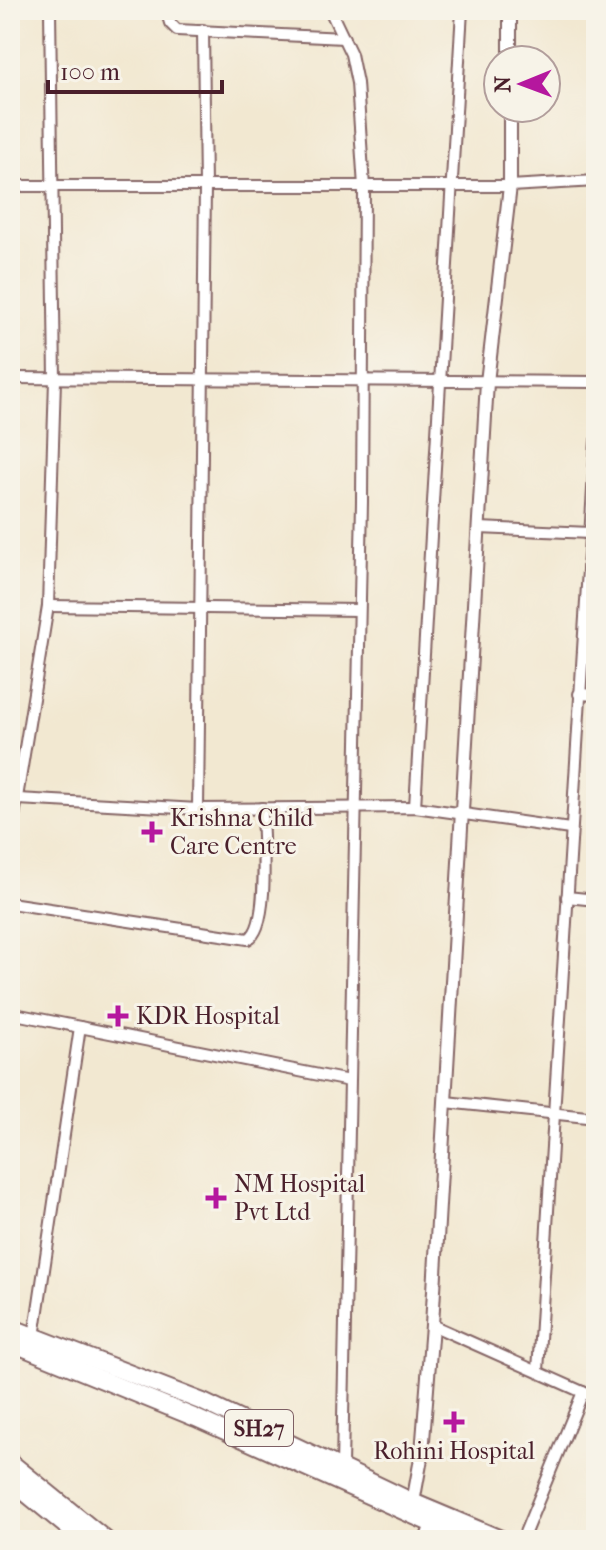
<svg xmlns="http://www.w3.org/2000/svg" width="606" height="1550" viewBox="0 0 606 1550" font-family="'IM FELL French Canon',serif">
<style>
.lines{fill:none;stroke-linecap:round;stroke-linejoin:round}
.minor-casing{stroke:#856565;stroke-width:14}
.tertiary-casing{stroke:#856565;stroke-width:16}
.primary-casing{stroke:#856565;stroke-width:20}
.minor{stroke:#fff;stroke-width:10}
.tertiary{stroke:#fff;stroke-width:12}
.primary{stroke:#fff;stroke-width:16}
.poi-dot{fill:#b5179e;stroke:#f7f3e8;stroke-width:3}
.labels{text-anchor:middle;stroke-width:6;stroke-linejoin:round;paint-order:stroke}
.shield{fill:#f7f3e8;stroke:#7e5f64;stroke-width:2}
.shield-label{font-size:22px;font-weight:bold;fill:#4a1f2b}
.poi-label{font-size:24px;fill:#4a1f2b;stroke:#f7f3e8;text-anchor:start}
</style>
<rect width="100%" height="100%" fill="#f7f3e8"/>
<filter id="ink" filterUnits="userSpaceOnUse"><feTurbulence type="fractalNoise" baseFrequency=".0125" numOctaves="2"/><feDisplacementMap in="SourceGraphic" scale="16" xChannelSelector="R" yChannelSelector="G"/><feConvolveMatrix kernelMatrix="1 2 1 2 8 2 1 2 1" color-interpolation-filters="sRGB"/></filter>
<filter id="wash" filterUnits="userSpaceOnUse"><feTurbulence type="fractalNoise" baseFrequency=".006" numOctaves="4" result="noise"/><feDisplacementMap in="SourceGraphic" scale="32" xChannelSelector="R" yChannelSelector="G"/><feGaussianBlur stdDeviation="1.8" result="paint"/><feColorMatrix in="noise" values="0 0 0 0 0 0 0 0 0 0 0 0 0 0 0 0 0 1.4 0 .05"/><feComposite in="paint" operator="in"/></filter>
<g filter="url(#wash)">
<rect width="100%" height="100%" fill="#f2e8d1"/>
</g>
<g filter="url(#ink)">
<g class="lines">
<defs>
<g id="minor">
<polyline points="166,10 170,23 177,30 344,38"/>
<polyline points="330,10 351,54 357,83 364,187 362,502 342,1466"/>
<polyline points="10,186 510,186 596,181"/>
<polyline points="10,378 596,382"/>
<polyline points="479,528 590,533"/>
<polyline points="48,606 359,610"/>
<polyline points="579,694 596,695"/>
<polyline points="18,799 198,809 415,807 570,829"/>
<polyline points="415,807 462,10"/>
<polyline points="198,809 205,187 203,30"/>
<polyline points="10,841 48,606 55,380 50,10"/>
<polyline points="567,897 596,900"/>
<path d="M10,903L248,939C271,928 262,833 262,808"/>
<polyline points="10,1013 349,1081"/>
<polyline points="446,1102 596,1118"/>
<polyline points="432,1325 596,1398"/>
<polyline points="34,1337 80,1027"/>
<polyline points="538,1371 596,441"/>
<polyline points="425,1540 431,1524"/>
<polyline points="522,1540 583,1392"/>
</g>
<g id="tertiary">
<polyline points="510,60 510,10"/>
<polyline points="412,1508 422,1453 432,1325 487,382 510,186 510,108"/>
</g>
<g id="primary">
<polyline points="10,1327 203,1402 415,1503 503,1540"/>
<polyline points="10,1342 196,1418 468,1540"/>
<polyline points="10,1462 106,1540"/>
<polyline points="10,1480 83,1540"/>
</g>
</defs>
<use href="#minor" class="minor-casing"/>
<use href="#tertiary" class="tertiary-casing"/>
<use href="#primary" class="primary-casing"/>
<use href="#minor" class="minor"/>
<use href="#tertiary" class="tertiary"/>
<use href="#primary" class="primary"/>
</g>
</g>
<g class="poi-dot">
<path d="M148 820h8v8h8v8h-8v8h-8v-8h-8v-8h8z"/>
<path d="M114 1004h8v8h8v8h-8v8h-8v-8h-8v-8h8z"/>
<path d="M212 1186h8v8h8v8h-8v8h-8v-8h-8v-8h8z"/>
<path d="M450 1410h8v8h8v8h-8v8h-8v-8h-8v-8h8z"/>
</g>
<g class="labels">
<rect class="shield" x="225" y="1410" width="68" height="36" rx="6"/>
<g class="shield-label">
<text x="259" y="1436">SH27</text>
</g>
<g class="poi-label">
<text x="170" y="826">Krishna Child<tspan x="170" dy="28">Care Centre</tspan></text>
<text x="136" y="1024">KDR Hospital</text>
<text x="234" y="1192">NM Hospital<tspan x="234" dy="28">Pvt Ltd</tspan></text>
<text x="454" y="1459" text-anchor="middle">Rohini Hospital</text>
</g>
</g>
<rect width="606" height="1550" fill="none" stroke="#f7f3e8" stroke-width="40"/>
<g transform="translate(522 84) rotate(269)"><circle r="38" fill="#f7f3e8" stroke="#b29e9c" stroke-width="2"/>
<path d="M0-6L14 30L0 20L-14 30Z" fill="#b5179e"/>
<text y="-12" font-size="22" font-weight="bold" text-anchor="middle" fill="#4a1f2b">N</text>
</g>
<path d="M48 80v12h174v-12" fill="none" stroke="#4a1f2b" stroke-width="4"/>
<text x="60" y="80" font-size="24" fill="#4a1f2b" stroke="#f7f3e8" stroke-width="6" paint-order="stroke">100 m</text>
</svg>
